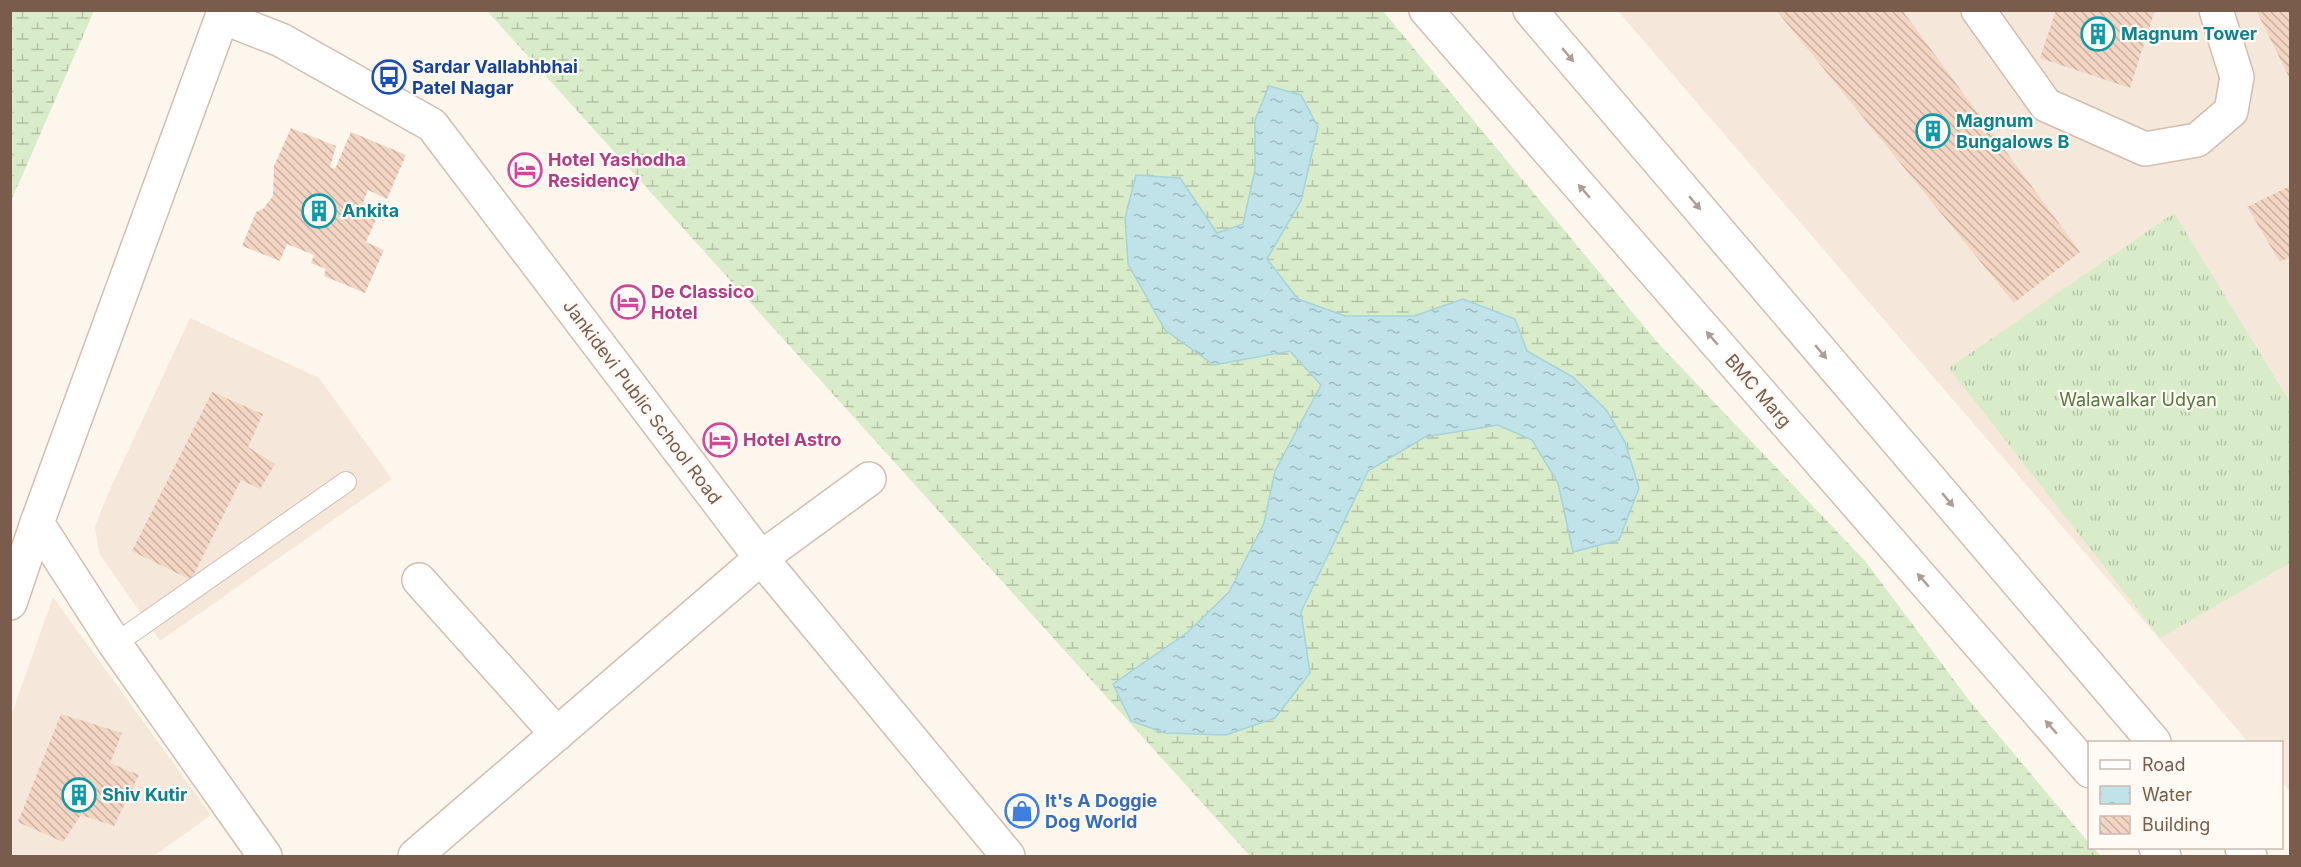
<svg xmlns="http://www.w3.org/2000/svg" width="2301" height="867" viewBox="0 0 2301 867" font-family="Inter,sans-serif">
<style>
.residential{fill:#f5e8da}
.grass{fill:url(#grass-tufts)}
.wetland{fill:url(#wetland-marsh);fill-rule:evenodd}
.water{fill:url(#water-ripples);stroke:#a5d3da;stroke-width:1.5}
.building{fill:url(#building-back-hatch)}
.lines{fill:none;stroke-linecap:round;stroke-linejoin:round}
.service-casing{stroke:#d1beb0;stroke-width:22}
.minor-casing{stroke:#d1beb0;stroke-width:36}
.tertiary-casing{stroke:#d1beb0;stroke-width:36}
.service{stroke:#fff;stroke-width:20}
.minor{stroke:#fff;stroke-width:33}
.tertiary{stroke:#fff;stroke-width:33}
.oneway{fill:#af9d94}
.labels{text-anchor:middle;stroke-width:4.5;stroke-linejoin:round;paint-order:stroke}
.culture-label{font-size:18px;font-weight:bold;fill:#0d838f;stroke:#fffaf3;text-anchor:start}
.transit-label{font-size:18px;font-weight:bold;fill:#164399;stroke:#fffaf3;text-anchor:start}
.hotel-label{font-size:18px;font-weight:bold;fill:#b23c85;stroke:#fffaf3;text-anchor:start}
.street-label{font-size:18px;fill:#7a5c4d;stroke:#fffaf3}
.park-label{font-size:18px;fill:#537a41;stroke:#fffaf3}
.shop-label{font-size:18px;font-weight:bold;fill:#366cbe;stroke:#fffaf3;text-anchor:start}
</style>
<defs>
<pattern id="grass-tufts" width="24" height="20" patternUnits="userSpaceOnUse" patternTransform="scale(1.5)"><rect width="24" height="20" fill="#d8ecc9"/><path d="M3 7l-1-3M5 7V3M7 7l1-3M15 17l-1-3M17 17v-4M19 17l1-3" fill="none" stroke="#b4c2a5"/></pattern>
<pattern id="wetland-marsh" width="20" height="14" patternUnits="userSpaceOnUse" patternTransform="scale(1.5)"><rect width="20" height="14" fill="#d8ecc9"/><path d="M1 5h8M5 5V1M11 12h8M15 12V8" fill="none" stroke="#b4c2a5"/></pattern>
<pattern id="water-ripples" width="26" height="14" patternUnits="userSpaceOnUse" patternTransform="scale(1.5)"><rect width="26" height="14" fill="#bfe3e8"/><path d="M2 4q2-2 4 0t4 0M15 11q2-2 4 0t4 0" fill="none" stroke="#a0bbbe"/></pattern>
<pattern id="building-back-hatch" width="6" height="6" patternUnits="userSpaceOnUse" patternTransform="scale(1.5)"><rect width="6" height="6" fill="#f3d5c3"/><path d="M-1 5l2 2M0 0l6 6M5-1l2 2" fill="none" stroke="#cab0a1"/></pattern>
</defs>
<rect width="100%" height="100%" fill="#fdf6ec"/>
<g class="residential">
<polygon points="1618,11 2290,11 2290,792 2282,782 2282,742 2248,742"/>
<polygon points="190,318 319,378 392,479 160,641 99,553 95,527 107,496"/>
<polygon points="53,597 211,815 154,856 11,856 11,716"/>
</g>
<polygon class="grass" points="2174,213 2290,402 2290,563 2160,638 1949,368"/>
<g class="wetland">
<polygon points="11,10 94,11 11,201 10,11"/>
<path d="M487,11H1383L1657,342L1866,562L1968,699L2089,843L2090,848H2094L2101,856H1250ZM1269,87L1301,95L1318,127L1301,201L1266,259L1298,299L1345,316H1414L1463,299L1527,351L1573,377V552L1558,483L1532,440L1498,425L1425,437L1368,471L1301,612L1310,673L1113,684L1188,632L1229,592L1264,523L1275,471L1321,385L1290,351L1214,365L1136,176L1180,178L1217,233L1243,224L1255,170V120Z"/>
</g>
<polygon class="water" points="1269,86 1301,95 1318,127 1301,201 1267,259 1298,299 1345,316 1414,316 1463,299 1515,319 1527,351 1573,377 1607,411 1625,442 1639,488 1619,540 1573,552 1558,483 1532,440 1498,425 1425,437 1368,471 1301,612 1310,673 1275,718 1226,735 1165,733 1131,721 1113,684 1188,632 1229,592 1264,523 1275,471 1321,385 1290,351 1214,365 1165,330 1128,264 1125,218 1136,175 1180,178 1217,233 1243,224 1255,170 1255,120"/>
<g class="building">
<polygon points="1776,10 1902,10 2080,252 2014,303"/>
<polygon points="2056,10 2155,10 2130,88 2040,58"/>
<polygon points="2256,10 2290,10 2290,79"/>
<polygon points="291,128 336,146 330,167 335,169 351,132 406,155 387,199 368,190 363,203 380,210 366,242 384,250 365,293 324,276 326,269 311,263 314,255 287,244 280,261 242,246 256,212 263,209 273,196 274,166"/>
<polygon points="2290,186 2290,257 2280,262 2247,207"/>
<polygon points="212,392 263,414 248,447 275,464 260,489 241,480 191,580 132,551"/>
<polygon points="61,714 122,733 110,763 139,775 114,826 81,815 63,842 18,822"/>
</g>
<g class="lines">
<defs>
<polyline id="service" points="115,644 346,482"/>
<g id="minor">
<polyline points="1978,10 2046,105 2145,149 2197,140 2231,111 2237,77 2216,10"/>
<polyline points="37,523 115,644 265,856"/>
<polyline points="419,580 557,734"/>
<polyline points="10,603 37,523 222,17"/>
<polyline points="415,856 761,558 869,479"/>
</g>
<g id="tertiary">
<polyline points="225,10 222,17 281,40 432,125 761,558 1008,856"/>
<polyline points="1426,10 2090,771"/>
<polyline points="1530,10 2154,742"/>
<polyline points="2156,848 2164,856"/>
<polyline points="2242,848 2250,856"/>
</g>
</defs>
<use href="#service" class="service-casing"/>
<use href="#minor" class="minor-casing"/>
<use href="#tertiary" class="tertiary-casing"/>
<use href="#service" class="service"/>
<use href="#minor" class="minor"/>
<use href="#tertiary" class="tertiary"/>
</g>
<defs><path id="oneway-solid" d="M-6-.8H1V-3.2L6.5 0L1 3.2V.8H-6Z" transform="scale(1.5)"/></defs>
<g class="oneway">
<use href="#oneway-solid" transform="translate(1568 55) rotate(50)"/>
<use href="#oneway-solid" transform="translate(1584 191) rotate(-131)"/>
<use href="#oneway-solid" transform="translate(1695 203) rotate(50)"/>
<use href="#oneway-solid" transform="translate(1712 338) rotate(-131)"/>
<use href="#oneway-solid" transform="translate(1821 352) rotate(50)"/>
<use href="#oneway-solid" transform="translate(1948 500) rotate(50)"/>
<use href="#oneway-solid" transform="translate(1923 580) rotate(-131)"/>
<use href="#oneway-solid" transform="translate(2051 727) rotate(-131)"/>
</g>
<defs>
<symbol id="building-ring" viewBox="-11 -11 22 22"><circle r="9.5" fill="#fffaf3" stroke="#0f9aa8" stroke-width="1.5"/><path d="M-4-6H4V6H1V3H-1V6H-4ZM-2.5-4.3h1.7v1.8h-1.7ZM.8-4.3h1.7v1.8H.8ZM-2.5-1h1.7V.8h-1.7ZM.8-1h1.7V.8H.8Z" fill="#0f9aa8"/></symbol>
<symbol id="bus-ring" viewBox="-11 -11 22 22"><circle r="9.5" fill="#fffaf3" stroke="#1a4fb4" stroke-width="1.5"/><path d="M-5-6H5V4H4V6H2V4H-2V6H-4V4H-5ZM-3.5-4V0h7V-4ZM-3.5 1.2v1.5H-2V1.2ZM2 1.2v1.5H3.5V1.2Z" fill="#1a4fb4"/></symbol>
<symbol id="hotel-ring" viewBox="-11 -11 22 22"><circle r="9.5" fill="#fffaf3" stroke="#d1479c" stroke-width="1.5"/><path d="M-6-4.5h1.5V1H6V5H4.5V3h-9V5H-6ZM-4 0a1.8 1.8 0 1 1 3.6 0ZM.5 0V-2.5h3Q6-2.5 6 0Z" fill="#d1479c"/></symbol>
<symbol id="shop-ring" viewBox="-11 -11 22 22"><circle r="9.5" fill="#fffaf3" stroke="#3f7fe0" stroke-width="1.5"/><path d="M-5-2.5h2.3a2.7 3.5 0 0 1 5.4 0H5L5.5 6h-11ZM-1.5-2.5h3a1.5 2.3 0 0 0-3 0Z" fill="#3f7fe0"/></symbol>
</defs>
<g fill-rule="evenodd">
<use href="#building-ring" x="2079" y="15" width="38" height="38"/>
<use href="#bus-ring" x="370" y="58" width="38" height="38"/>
<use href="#building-ring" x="1914" y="112" width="38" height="38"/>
<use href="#hotel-ring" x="506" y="151" width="38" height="38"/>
<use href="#building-ring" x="300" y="192" width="38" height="38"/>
<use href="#hotel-ring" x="609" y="283" width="38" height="38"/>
<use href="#hotel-ring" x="701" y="421" width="38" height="38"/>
<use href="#building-ring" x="60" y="776" width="38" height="38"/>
<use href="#shop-ring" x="1003" y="792" width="38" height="38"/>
</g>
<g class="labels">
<g class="culture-label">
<text x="2121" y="40">Magnum Tower</text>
<text x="1956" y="127">Magnum<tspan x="1956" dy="21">Bungalows B</tspan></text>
<text x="342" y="217">Ankita</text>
<text x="102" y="801">Shiv Kutir</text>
</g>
<g class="transit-label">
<text x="412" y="73">Sardar Vallabhbhai<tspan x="412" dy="21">Patel Nagar</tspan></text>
</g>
<g class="hotel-label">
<text x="548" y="166">Hotel Yashodha<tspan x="548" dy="21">Residency</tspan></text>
<text x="651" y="298">De Classico<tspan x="651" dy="21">Hotel</tspan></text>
<text x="743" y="446">Hotel Astro</text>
</g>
<g class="street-label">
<text transform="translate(1758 391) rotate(49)" y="6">BMC Marg</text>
<text transform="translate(642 402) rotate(53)" y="6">Jankidevi Public School Road</text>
</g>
<g class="park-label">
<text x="2138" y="406">Walawalkar Udyan</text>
</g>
<g class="shop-label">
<text x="1045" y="807">It's A Doggie<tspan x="1045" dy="21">Dog World</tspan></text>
</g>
</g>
<rect width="2301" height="867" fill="none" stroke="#7a5c4d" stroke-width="24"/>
<rect x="2088" y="741" width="195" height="108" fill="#fffaf3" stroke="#cabbb1" stroke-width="1.5"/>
<rect x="2100" y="760" width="30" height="9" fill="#ffffff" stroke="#cabbb1" stroke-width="1.5"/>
<text x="2142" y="771" font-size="18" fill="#7a5c4d">Road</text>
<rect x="2100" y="786" width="30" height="18" fill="url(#water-ripples)" stroke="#cabbb1" stroke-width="1.5"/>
<text x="2142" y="801" font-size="18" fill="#7a5c4d">Water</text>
<rect x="2100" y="816" width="30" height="18" fill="url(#building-back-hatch)" stroke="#cabbb1" stroke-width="1.5"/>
<text x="2142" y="831" font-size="18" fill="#7a5c4d">Building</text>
</svg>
